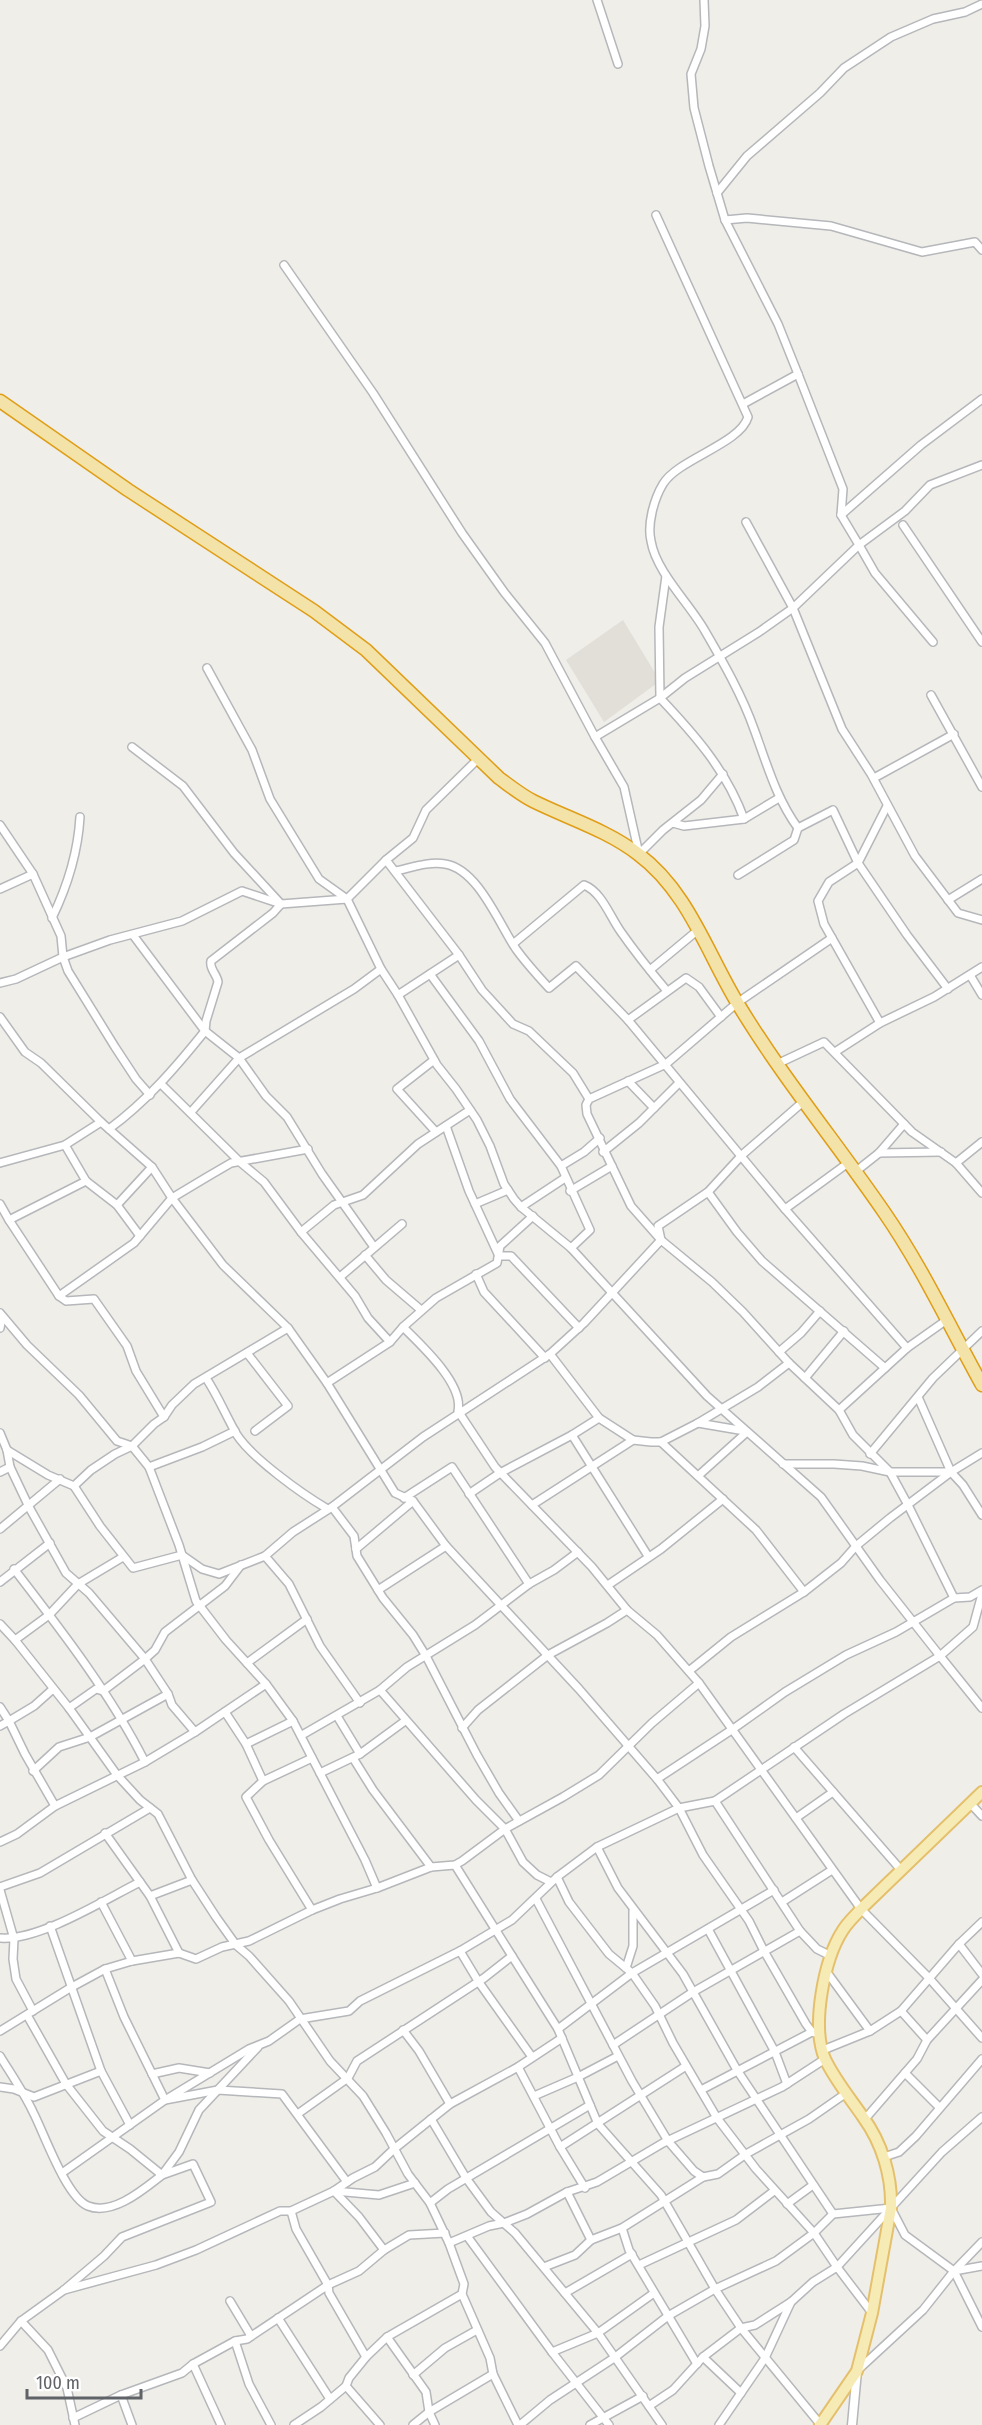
<svg xmlns="http://www.w3.org/2000/svg" width="982" height="2425" viewBox="0 0 982 2425" font-family="'Fira Sans Condensed',sans-serif">
<style>
.education{fill:#e2dfd9}
.lines{fill:none;stroke-linecap:round;stroke-linejoin:round}
.minor-casing{stroke:#b5b7bb;stroke-width:10}
.tertiary-casing{stroke:#b5b7bb;stroke-width:11}
.primary-casing{stroke:#e4c06d;stroke-width:14}
.trunk-casing{stroke:#df9e18;stroke-width:15}
.minor{stroke:#fff;stroke-width:7}
.tertiary{stroke:#fff;stroke-width:8}
.primary{stroke:#f7ebb5;stroke-width:10}
.trunk{stroke:#f4e3a8;stroke-width:12}
</style>
<rect width="100%" height="100%" fill="#efeee8"/>
<polygon class="education" points="623,620 660,681 604,722 566,660"/>
<g class="lines">
<defs>
<g id="minor">
<polyline points="597,0 618,64"/>
<polyline points="717,193 747,156 820,93 844,68 891,37 933,19 965,12 982,4"/>
<path d="M656,215L748,417C740,444 678,459 663,484C654,499 647,524 651,541C656,572 690,604 705,631C723,662 742,695 754,729C767,764 776,798 798,828"/>
<polyline points="725,220 747,218 831,226 922,252 975,242 982,250"/>
<polyline points="284,265 373,393 462,533 504,592 545,643 595,737 624,787 639,854"/>
<polyline points="743,404 798,374"/>
<polyline points="841,515 921,445 982,399"/>
<polyline points="746,522 793,608 842,729 871,774 915,856 958,913 982,920"/>
<polyline points="903,525 982,642"/>
<path d="M666,576L659,627L660,698C694,734 727,771 744,819"/>
<polyline points="933,642 875,573 859,545 905,511 930,485 982,465"/>
<polyline points="207,668 252,750 270,799 319,879 347,899 381,969 398,995 437,1065 456,1089 477,1120 490,1146 504,1184 514,1199 521,1207 571,1248 707,1396 821,1497 880,1580 940,1656 973,1627 982,1594"/>
<polyline points="931,695 982,787"/>
<polyline points="595,737 660,698 685,678 759,632 793,608 859,545 841,515 843,489 798,374 778,324 725,220 709,166 694,108 691,74 701,49 705,26 704,0"/>
<polyline points="874,778 954,734"/>
<polyline points="673,823 684,826 744,819 779,798"/>
<polyline points="0,825 33,874 61,936 63,957 68,971 115,1047 136,1079 150,1095"/>
<polyline points="639,854 663,830 701,800 723,774"/>
<polyline points="386,860 459,955 482,990 513,1024 529,1031 573,1073 589,1099"/>
<path d="M395,871C410,868 429,861 445,864C478,869 499,924 516,949C526,963 538,976 549,988L576,966L628,1020L686,978L699,987L721,1017"/>
<polyline points="738,875 794,840 798,828 833,810 858,863 907,935 948,989"/>
<polyline points="0,889 33,874"/>
<polyline points="948,900 982,879"/>
<path d="M52,918C67,887 78,851 80,817"/>
<polyline points="133,935 205,1031 239,1058 266,1096 287,1117 322,1174 374,1247"/>
<polyline points="832,938 737,1003 666,1064 589,1099 586,1105 587,1114 631,1206 661,1240 712,1282 743,1312 789,1363 839,1410 853,1435 890,1472 908,1505 954,1598"/>
<path d="M513,944L584,885C602,892 610,917 621,932C635,952 651,972 667,991"/>
<polyline points="650,970 698,930"/>
<polyline points="430,974 479,1041 510,1099 561,1166 590,1230 571,1248"/>
<polyline points="970,975 982,995"/>
<polyline points="0,983 16,979 63,957 110,940 182,921 242,891 281,904 347,899 386,860 413,838 426,810 479,758"/>
<polyline points="398,995 459,955"/>
<polyline points="0,1017 25,1052 41,1063 101,1122 152,1167 172,1198 223,1265 288,1328 327,1383 395,1493 413,1501 446,1546 579,1689 657,1779 679,1808 703,1855 749,1921 764,1951 806,2024 812,2032 820,2034"/>
<polyline points="628,1020 785,1209 907,1348"/>
<polyline points="880,1023 824,924 818,901 829,882 858,863 887,806"/>
<polyline points="835,1052 880,1023 934,997 982,967"/>
<polyline points="434,1060 397,1089 436,1132"/>
<polyline points="777,1064 824,1042 912,1132 956,1163 982,1193"/>
<polyline points="628,1081 654,1108"/>
<polyline points="161,1084 240,1162 264,1182 301,1232 355,1296 368,1318 390,1342"/>
<polyline points="191,1112 239,1058 354,989 381,969"/>
<polyline points="446,1126 469,1191 499,1256"/>
<path d="M109,1129C147,1101 176,1067 205,1031L206,1021L218,982C217,974 209,969 211,961L273,913L281,904L234,853L183,786L132,747"/>
<polyline points="65,1145 86,1181 117,1205 140,1236"/>
<polyline points="603,1152 639,1123 679,1083"/>
<polyline points="879,1153 941,1152"/>
<polyline points="0,1163 65,1145 101,1122"/>
<polyline points="956,1163 982,1142"/>
<polyline points="561,1166 584,1152 600,1138"/>
<polyline points="855,1172 879,1153 904,1124"/>
<polyline points="570,1191 612,1166"/>
<polyline points="708,1192 737,1232 762,1261 885,1368"/>
<polyline points="0,1204 9,1220 59,1296 66,1301 94,1299 127,1346 136,1371 164,1417"/>
<polyline points="475,1204 508,1190"/>
<polyline points="117,1205 152,1167"/>
<polyline points="521,1207 565,1178"/>
<polyline points="785,1209 848,1163"/>
<polyline points="9,1220 86,1181"/>
<polyline points="301,1232 334,1205 363,1195 418,1144 470,1110"/>
<polyline points="365,1255 386,1280 421,1310"/>
<polyline points="499,1256 511,1256 579,1328"/>
<polyline points="476,1274 484,1292 545,1358"/>
<polyline points="340,1277 402,1224"/>
<polyline points="59,1296 134,1243 172,1198 207,1177 231,1163 308,1149"/>
<polyline points="0,1313 27,1345 79,1395 117,1441 132,1446 149,1467 179,1545 196,1601 226,1640 266,1684 293,1721 365,1860 377,1888"/>
<path d="M403,1327C421,1345 464,1384 458,1411L495,1467L592,1567L627,1610L657,1635L699,1683L861,1909L929,1978L982,2038"/>
<polyline points="0,1328 2,1317"/>
<polyline points="779,1352 801,1333 820,1311"/>
<polyline points="247,1353 288,1406 255,1431"/>
<polyline points="550,1354 599,1418 633,1440 651,1442 661,1442 698,1423 758,1387 789,1363"/>
<path d="M206,1378C218,1396 226,1416 237,1435C252,1458 302,1494 326,1508"/>
<polyline points="805,1378 844,1331"/>
<polyline points="327,1383 390,1342 403,1327 436,1298 497,1263 500,1246 533,1216"/>
<polyline points="918,1397 951,1472 963,1485 982,1515"/>
<polyline points="839,1410 907,1348 948,1319"/>
<polyline points="698,1423 745,1431"/>
<polyline points="0,1433 7,1450 10,1467 29,1507 66,1573 89,1593 145,1659 168,1694 172,1705 195,1732"/>
<polyline points="572,1435 648,1556"/>
<polyline points="661,1442 756,1530 804,1592"/>
<polyline points="7,1450 48,1475 74,1486 100,1526 133,1568 182,1555"/>
<polyline points="870,1454 933,1378 982,1331"/>
<polyline points="783,1464 834,1464 862,1466 890,1472 951,1472"/>
<polyline points="149,1467 202,1447 235,1431"/>
<polyline points="0,1472 10,1467"/>
<polyline points="698,1476 747,1432"/>
<polyline points="74,1486 91,1470 115,1454 132,1446 154,1424 164,1417 172,1405 194,1384 288,1328"/>
<polyline points="469,1494 500,1473 572,1435 599,1418"/>
<polyline points="404,1498 452,1467 529,1584"/>
<polyline points="532,1505 633,1440"/>
<polyline points="332,1507 354,1536 357,1556 383,1598 413,1635 426,1656 477,1755 499,1793 519,1821"/>
<polyline points="0,1529 60,1479"/>
<polyline points="356,1549 413,1501"/>
<polyline points="182,1555 202,1569 219,1574 265,1556 293,1532 332,1507 423,1437 550,1354 584,1323 661,1240 658,1226 708,1192 742,1155 804,1101"/>
<polyline points="265,1556 289,1584 320,1646 360,1703"/>
<path d="M14,1569C61,1630 110,1693 145,1762"/>
<polyline points="0,1582 50,1543"/>
<polyline points="608,1585 661,1549 723,1499"/>
<polyline points="378,1590 446,1546"/>
<polyline points="0,1624 15,1640 69,1708 117,1775 140,1800 158,1814 192,1880 216,1917 236,1945 249,1956 289,2001 330,2061 363,2096 386,2133 408,2174 430,2203 449,2243 464,2284 462,2294 490,2358 493,2374 518,2425"/>
<polyline points="15,1640 49,1615 78,1584 123,1557"/>
<polyline points="247,1663 307,1619"/>
<polyline points="689,1671 731,1637 804,1592 841,1563 856,1546 890,1518 951,1472 982,1453"/>
<polyline points="380,1690 476,1800 505,1829 523,1862 537,1875 551,1882"/>
<polyline points="0,1707 9,1721 34,1706 53,1689"/>
<polyline points="69,1708 96,1689 103,1691 145,1659 155,1650 165,1632 225,1586 241,1565"/>
<polyline points="225,1712 246,1744 263,1781"/>
<polyline points="337,1716 360,1754"/>
<polyline points="0,1726 9,1721 25,1754 55,1806"/>
<polyline points="462,1728 478,1710 548,1655 607,1623 627,1610"/>
<polyline points="302,1735 380,1690 407,1667 475,1625 529,1584 554,1570 578,1552"/>
<polyline points="246,1744 293,1721"/>
<polyline points="794,1747 901,1870"/>
<polyline points="312,1758 263,1781 246,1797 269,1840 312,1910"/>
<polyline points="353,1758 373,1790 431,1867"/>
<polyline points="33,1771 59,1747 90,1737 168,1694"/>
<polyline points="320,1773 360,1754 405,1721"/>
<polyline points="657,1779 733,1729 785,1692 846,1655 896,1632 954,1598 970,1597 982,1590"/>
<polyline points="715,1801 800,1931 817,1949 831,1956"/>
<polyline points="970,1803 982,1816"/>
<polyline points="796,1818 833,1792"/>
<polyline points="105,1833 150,1896 179,1953"/>
<polyline points="0,1842 17,1834 55,1806 145,1762 195,1732 266,1684"/>
<polyline points="597,1847 618,1888 683,1974 737,2070 833,2214"/>
<polyline points="557,1877 569,1902 609,1954 632,1973 655,2006 673,2043 717,2118 756,2169 814,2233 837,2267 942,2152 982,2117"/>
<polyline points="0,1887 40,1873 150,1808"/>
<polyline points="0,1890 14,1939 13,1959 16,1979 33,2011"/>
<polyline points="150,1896 192,1880"/>
<polyline points="536,1899 632,2081 668,2141 694,2171 703,2177"/>
<polyline points="101,1902 132,1961"/>
<polyline points="782,1902 832,1870"/>
<polyline points="50,1926 101,2071 130,2125"/>
<polyline points="708,1929 775,2052 787,2084"/>
<path d="M0,1938C39,1941 104,1900 140,1882"/>
<polyline points="959,1944 982,1974"/>
<polyline points="460,1951 478,1981 532,2057"/>
<polyline points="512,1956 558,2029 598,2124 661,2195 715,2289 741,2328 820,2424"/>
<polyline points="626,1968 633,1946 633,1911"/>
<polyline points="105,1969 124,2017 165,2100 218,2090 282,2094 347,2182"/>
<polyline points="826,1971 870,2031"/>
<polyline points="901,2011 927,2040"/>
<polyline points="558,2029 632,1973 774,1890"/>
<polyline points="403,2030 419,2051 450,2104"/>
<polyline points="0,2031 70,1988 105,1969 132,1961 179,1953 196,1959 222,1947 249,1941 312,1910 340,1899 377,1888 431,1867 455,1865 462,1861 505,1829 563,1797 599,1775 652,1723 699,1683"/>
<polyline points="613,2045 693,1992 800,1931"/>
<polyline points="823,2050 870,2031 901,2011 959,1944 982,1922"/>
<path d="M0,2056C11,2074 24,2093 33,2112C44,2133 66,2197 88,2206C113,2216 144,2189 162,2175L130,2149L103,2131L66,2084L27,2015"/>
<polyline points="518,2067 560,2147 585,2188"/>
<polyline points="905,2073 939,2107"/>
<polyline points="152,2074 179,2068 210,2073"/>
<polyline points="0,2087 14,2089 34,2097 101,2071"/>
<polyline points="701,2090 812,2032"/>
<polyline points="534,2096 578,2077 618,2056"/>
<polyline points="299,2113 348,2078 357,2061 484,1978 512,1956 455,1865"/>
<polyline points="431,2119 466,2178 491,2212 515,2233 598,2333 662,2425"/>
<polyline points="865,2119 917,2059 927,2040 982,1980"/>
<polyline points="560,2147 686,2066"/>
<polyline points="884,2157 899,2152 916,2136 982,2059"/>
<polyline points="62,2173 165,2100 249,2049 269,2041 300,2019 349,2011 360,2001 460,1951 512,1920 557,1877 597,1847 679,1808 715,1801 844,1714 940,1656 982,1708"/>
<polyline points="334,2191 379,2195 415,2183"/>
<polyline points="334,2191 359,2217 384,2250"/>
<polyline points="567,2192 591,2240"/>
<polyline points="430,2203 448,2189 590,2105"/>
<polyline points="787,2204 813,2185"/>
<polyline points="291,2211 296,2229 328,2285 329,2293 366,2357"/>
<polyline points="622,2228 629,2250 697,2364"/>
<polyline points="467,2236 552,2352 609,2425"/>
<polyline points="449,2243 489,2226 504,2223 527,2214 567,2192 597,2182 663,2143 782,2087 825,2059"/>
<polyline points="639,2265 736,2220 774,2191"/>
<polyline points="544,2267 575,2255 591,2240 622,2228 703,2177 718,2174 746,2154 809,2119 845,2094"/>
<polyline points="954,2271 982,2266"/>
<polyline points="64,2290 156,2265 196,2250 280,2211 291,2211 334,2191 353,2178 375,2167 394,2149 450,2104 518,2067 562,2038"/>
<polyline points="565,2293 632,2254"/>
<polyline points="230,2301 251,2336"/>
<polyline points="278,2318 330,2399"/>
<polyline points="21,2321 48,2350 67,2388 75,2425"/>
<polyline points="387,2337 426,2392 429,2412 435,2425"/>
<polyline points="235,2341 249,2384 271,2425"/>
<polyline points="0,2346 21,2321 64,2290 104,2256 122,2237 211,2202 193,2164 162,2175 179,2152 199,2110 258,2047"/>
<polyline points="552,2352 598,2333 654,2293"/>
<polyline points="703,2357 741,2393"/>
<polyline points="193,2364 221,2425"/>
<polyline points="859,2369 923,2310 954,2271 982,2242"/>
<polyline points="413,2375 445,2348 477,2330"/>
<polyline points="346,2386 380,2425"/>
<polyline points="121,2395 132,2425"/>
<polyline points="649,2406 673,2390 703,2357 741,2328 755,2325 791,2302 813,2282 837,2267 872,2313"/>
<polyline points="73,2418 121,2395 182,2373 193,2364 235,2341 247,2339 328,2285 359,2271 384,2250 409,2235 445,2233"/>
<polyline points="294,2425 321,2407 346,2386 349,2378 366,2357 387,2337 462,2294"/>
<polyline points="413,2425 429,2412 493,2374"/>
<polyline points="520,2425 550,2400 614,2358 668,2316 715,2289 776,2261 814,2233 833,2214 891,2208 905,2235 954,2271 982,2327"/>
<polyline points="590,2425 643,2396"/>
<polyline points="719,2425 765,2358 791,2302"/>
</g>
<polyline id="tertiary" points="852,2425 857,2371"/>
<path id="primary" d="M820,2425L857,2371L872,2313L891,2208C892,2176 882,2143 863,2117C850,2098 835,2080 825,2059C811,2026 824,1959 843,1930C848,1922 855,1916 861,1909L982,1792"/>
<path id="trunk" d="M0,401L128,490L314,611L366,650L499,778C510,786 521,795 533,801C567,818 607,830 638,854C688,891 707,953 738,1004C782,1077 836,1142 884,1212C922,1267 950,1327 982,1385"/>
</defs>
<use href="#minor" class="minor-casing"/>
<use href="#tertiary" class="tertiary-casing"/>
<use href="#primary" class="primary-casing"/>
<use href="#trunk" class="trunk-casing"/>
<use href="#minor" class="minor"/>
<use href="#tertiary" class="tertiary"/>
<use href="#primary" class="primary"/>
<use href="#trunk" class="trunk"/>
</g>
<path d="M27 2389v9h114v-9" fill="none" stroke="#5f6266" stroke-width="3"/>
<text x="36" y="2389" font-size="18" fill="#5f6266" stroke="#ffffff" stroke-width="4.5" paint-order="stroke">100 m</text>
</svg>
